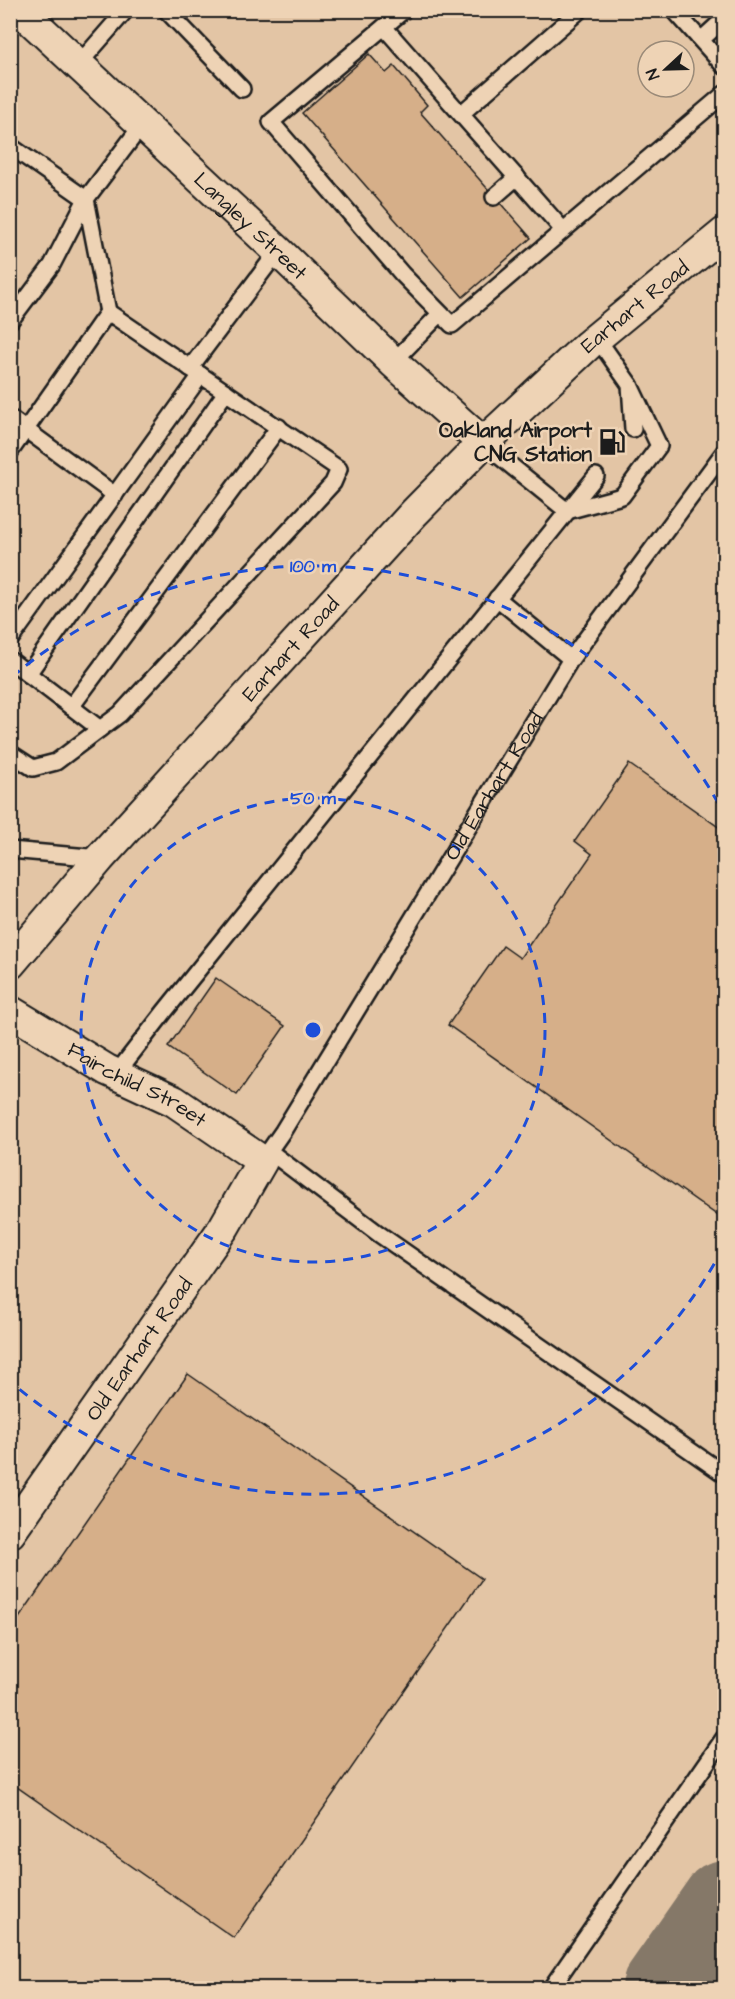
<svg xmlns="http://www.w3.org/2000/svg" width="735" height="1999" viewBox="0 0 735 1999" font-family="'Architects Daughter',sans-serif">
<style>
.built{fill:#e3c5a5;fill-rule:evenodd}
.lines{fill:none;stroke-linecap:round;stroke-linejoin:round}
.taxiway{stroke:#857868;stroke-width:84}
.building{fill:#d6af89;stroke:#1c1c1c;stroke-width:1.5}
.lane-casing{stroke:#1c1c1c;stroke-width:20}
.street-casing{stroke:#1c1c1c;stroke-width:34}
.lane{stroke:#eed3b5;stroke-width:15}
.street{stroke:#eed3b5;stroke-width:30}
.ring{fill:none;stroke:#1d4ed8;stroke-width:3;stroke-dasharray:10 8}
.labels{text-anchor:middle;stroke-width:5;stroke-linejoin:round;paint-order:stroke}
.street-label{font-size:21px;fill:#1c1c1c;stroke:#eed3b5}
.poi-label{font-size:21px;font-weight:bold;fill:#1c1c1c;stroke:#eed3b5;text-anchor:end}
.centre{fill:#1d4ed8;stroke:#eed3b5;stroke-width:3}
.ring-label{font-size:18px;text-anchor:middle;font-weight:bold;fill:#1d4ed8;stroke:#eed3b5;stroke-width:5;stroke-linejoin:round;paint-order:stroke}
</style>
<rect width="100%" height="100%" fill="#eed3b5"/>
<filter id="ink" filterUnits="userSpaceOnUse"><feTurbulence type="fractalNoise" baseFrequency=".0167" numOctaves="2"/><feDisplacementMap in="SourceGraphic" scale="12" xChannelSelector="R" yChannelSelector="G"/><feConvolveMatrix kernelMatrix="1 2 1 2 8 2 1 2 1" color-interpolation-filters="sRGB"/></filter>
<g filter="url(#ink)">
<path class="built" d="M11,11H724V1988H11ZM648,51H684V87H648Z"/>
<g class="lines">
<polyline class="taxiway" points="664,1988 724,1902"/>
</g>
<g class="building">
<polygon points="369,54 386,73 394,66 427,105 420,112 531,238 463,297 302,113"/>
<polygon points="629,764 724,831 724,1220 448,1025 503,946 520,958 592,854 575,841"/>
<polygon points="216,978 285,1026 237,1095 168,1047"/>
<polygon points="188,1374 482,1579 234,1938 10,1782 10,1631"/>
</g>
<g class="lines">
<defs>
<g id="lane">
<polyline points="166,10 242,89"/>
<polyline points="404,10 271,122 402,274 452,325 724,94"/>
<polyline points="674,10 724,66"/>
<polyline points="384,27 563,230"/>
<polyline points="701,40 724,19"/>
<polyline points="78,65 126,10"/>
<polyline points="462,113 580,10"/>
<polyline points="10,146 86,199 108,312"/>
<polyline points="494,197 517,177"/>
<polyline points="10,321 52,265 86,199 142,125"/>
<polyline points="597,338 630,385 633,429"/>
<polyline points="393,362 440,314"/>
<polyline points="190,368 278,251"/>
<polyline points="10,418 115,495"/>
<polyline points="483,443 567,511"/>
<polyline points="10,452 108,312 339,469 333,483 120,714 56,762 33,768 10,753"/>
<polyline points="567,511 622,496 659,446 630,385"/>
<polyline points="497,598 571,659"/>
<polyline points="10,640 201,375"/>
<polyline points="10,660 100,729"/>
<polyline points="28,674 226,392"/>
<polyline points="71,707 279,427"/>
<polyline points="10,850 100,858"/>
<polyline points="116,1074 165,1011 596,476"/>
<polyline points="269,1151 379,1234 724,1474"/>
<path id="s1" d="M262,1161L283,1131L571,659L724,452"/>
<polyline points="551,1988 724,1738"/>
</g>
<g id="street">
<path id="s2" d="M20,10L278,251L393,362L483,443"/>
<path id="s3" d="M10,964L100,858L414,513L483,443L588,345L724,233"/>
<path id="s4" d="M10,1011L107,1070L174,1101L262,1161L224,1227L10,1533"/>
</g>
</defs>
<use href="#lane" class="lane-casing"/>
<use href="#street" class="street-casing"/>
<use href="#lane" class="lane"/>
<use href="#street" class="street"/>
</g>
</g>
<g class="ring">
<circle cx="313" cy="1030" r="232"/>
<path d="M723 1248A464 464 0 0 1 12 1383M12 677A464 464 0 0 1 723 812"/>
</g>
<defs>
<symbol id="fuel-bare" viewBox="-9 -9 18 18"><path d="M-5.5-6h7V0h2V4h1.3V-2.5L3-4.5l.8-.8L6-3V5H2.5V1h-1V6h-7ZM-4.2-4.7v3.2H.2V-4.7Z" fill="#1c1c1c" stroke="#eed3b5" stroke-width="2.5" paint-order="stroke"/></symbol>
</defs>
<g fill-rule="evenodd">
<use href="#fuel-bare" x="593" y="423" width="38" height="38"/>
</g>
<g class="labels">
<g class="street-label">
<text dy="7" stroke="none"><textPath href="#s2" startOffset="316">Langley Street</textPath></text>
<text dy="7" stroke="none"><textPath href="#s3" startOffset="908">Earhart Road</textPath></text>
<text dy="7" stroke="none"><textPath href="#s3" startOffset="422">Earhart Road</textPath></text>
<text dy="7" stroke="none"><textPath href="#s1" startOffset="441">Old Earhart Road</textPath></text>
<text dy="7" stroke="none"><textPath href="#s4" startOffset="147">Fairchild Street</textPath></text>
<text transform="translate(139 1349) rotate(-55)" y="7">Old Earhart Road</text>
</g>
<g class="poi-label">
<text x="592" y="437">Oakland Airport<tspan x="592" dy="24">CNG Station</tspan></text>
</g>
</g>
<circle cx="313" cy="1030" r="9" class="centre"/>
<g class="ring-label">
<text x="313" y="572">100 m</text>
<text x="313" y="804">50 m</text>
</g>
<rect width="735" height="1999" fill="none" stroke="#eed3b5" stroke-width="36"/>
<rect x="18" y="18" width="699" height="1963" fill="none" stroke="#1c1c1c" stroke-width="2" filter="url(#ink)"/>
<g transform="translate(666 69) rotate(248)"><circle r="28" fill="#eed3b5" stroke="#9a8a78" stroke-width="1.5"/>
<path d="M0-4.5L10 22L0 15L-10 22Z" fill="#1c1c1c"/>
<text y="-9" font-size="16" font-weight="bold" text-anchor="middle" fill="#1c1c1c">N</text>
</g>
</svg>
